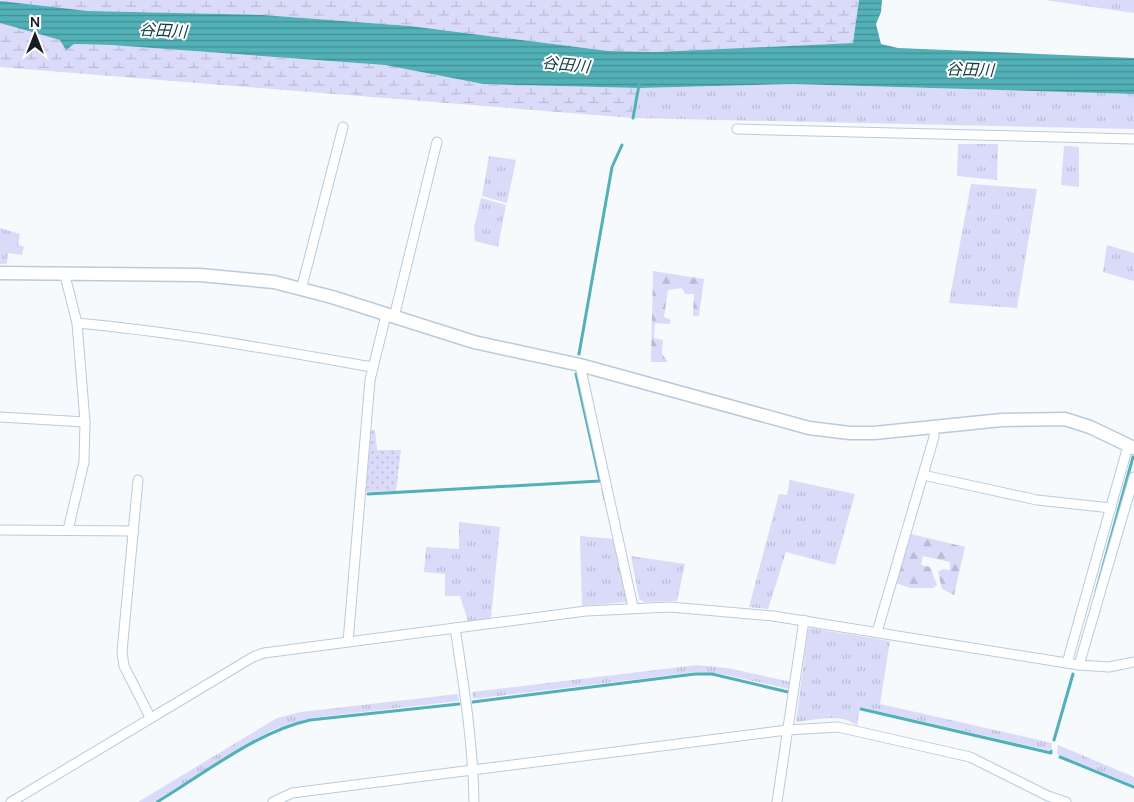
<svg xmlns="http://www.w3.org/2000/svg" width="1134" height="802" viewBox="0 0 1134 802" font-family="Manrope,'Noto Sans JP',sans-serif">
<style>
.grass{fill:url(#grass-tufts)}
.forest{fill:url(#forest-firs)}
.wetland{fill:url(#wetland-marsh)}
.garden{fill:url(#garden-dots)}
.water{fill:url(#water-rules)}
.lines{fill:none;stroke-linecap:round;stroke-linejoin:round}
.stream{stroke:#52b0b7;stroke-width:3}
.street-casing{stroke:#b9cbda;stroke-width:11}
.secondary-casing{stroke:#b9cbda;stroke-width:15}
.street{stroke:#fff;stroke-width:9}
.secondary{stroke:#fff;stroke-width:12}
.labels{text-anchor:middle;stroke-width:4;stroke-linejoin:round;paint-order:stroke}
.water-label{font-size:16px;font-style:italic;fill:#103c40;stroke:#fff}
</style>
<defs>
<pattern id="grass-tufts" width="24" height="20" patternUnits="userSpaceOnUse" patternTransform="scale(1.25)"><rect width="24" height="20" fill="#dadaf9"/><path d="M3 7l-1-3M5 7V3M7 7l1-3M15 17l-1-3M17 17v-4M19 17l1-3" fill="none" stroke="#babbd5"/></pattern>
<pattern id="forest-firs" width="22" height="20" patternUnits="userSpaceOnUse" patternTransform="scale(1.25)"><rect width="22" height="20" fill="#dadaf9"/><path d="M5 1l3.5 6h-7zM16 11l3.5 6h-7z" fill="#babbd5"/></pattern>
<pattern id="wetland-marsh" width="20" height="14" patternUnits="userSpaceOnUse" patternTransform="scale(1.25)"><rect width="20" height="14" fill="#dadaf9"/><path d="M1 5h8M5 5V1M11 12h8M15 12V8" fill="none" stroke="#babbd5"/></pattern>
<pattern id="garden-dots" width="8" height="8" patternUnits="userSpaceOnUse" patternTransform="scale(1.25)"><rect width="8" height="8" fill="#dadaf9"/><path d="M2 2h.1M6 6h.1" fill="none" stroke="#babbd5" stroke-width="1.8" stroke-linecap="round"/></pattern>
<pattern id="water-rules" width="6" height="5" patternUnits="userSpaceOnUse" patternTransform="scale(1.25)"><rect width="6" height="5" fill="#52b0b7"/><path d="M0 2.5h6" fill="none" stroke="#438f94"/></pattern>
</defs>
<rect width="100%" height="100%" fill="#f6fafd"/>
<g class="grass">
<polygon points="1045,0 1134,0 1134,13"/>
<polygon points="793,84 1134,94 1134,129 633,118 639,88"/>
<polygon points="958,144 998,144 997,180 957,176"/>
<polygon points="1064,146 1079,147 1079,187 1061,185"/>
<polygon points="489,156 516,160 507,203 482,196"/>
<polygon points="971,184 1037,189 1017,308 949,303"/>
<polygon points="481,198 506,205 498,247 475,241 474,228"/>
<polygon points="0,228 20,234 18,245 24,247 22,255 8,253 7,264 0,264"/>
<polygon points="1107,245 1134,253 1134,281 1103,272"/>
<polygon points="790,480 855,494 835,565 786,552 768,609 749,607 779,494 787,495"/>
<polygon points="459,522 500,527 491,618 468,621 460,596 445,596 445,574 424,572 426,547 459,549"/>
<polygon points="580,536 613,539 627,602 582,606"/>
<polygon points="631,556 685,564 677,601 645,602 639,599"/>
<path d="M810,628L890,641L880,704L1052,743L1051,749L1048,750L860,707L857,726C843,712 814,720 796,722L808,629Z"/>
<polygon points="697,665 727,668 791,682 789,689 722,674 696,672 473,699 472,692"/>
<polygon points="458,694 459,701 310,718 272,730 153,802 138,802 277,718 301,712"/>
<polygon points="1058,745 1134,777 1134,785 1057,754"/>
</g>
<g class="forest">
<polygon points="653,271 704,279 699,316 693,316 694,294 685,294 682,288 668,290 664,317 671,320 669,324 655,323 654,338 663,340 662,354 668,362 651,362"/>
<polygon points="911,534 965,547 954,595 942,589 938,572 943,569 950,570 950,562 923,556 921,565 930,567 937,585 933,588 910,588 896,583"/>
</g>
<g class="wetland">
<polygon points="0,0 859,0 853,43 655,52 608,51 410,26 263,15 88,11 11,4"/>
<polygon points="0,23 74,44 111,45 385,65 483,84 639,88 633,118 0,67"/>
</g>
<polygon class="garden" points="371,430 375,430 377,450 401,450 396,491 366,492"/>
<polygon class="water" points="859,0 882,0 881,12 876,24 881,44 898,48 1134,58 1134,94 793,84 639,88 483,84 385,65 111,45 74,44 66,50 60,40 0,23 0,1 88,11 263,15 410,26 608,51 655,52 853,43"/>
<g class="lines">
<g class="stream">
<polyline points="633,118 639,85"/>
<polyline points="579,354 612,167 622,145"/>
<polyline points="603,490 605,499"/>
<polyline points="368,494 600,481 576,374"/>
<polyline points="1096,592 1133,457"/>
<polyline points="473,702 695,674 712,674 788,692"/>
<polyline points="861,709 1051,753 1051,751"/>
<polyline points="1054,740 1073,674"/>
<polyline points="1060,757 1134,787"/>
<path d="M157,802C204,774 256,732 310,720L459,704"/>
</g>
<defs>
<g id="street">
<polyline points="737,129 1134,139"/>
<polyline points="64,272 77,323 85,422 84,462 68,530"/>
<polyline points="301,290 343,127"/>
<polyline points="394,317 437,142"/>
<path d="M77,323C176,332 274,350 372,367"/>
<polyline points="580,365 633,607"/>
<polyline points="0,417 85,422"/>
<polyline points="923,475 1037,500 1111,508"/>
<polyline points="138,480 122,652 124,666 150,717"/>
<polyline points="0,530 134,531"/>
<path d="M455,628C464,686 473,743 474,802"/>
<polyline points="877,632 934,437 934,427"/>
<polyline points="348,642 370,380 386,315"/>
<polyline points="1067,663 1128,446"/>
<polyline points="1079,665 1134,477"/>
<polyline points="11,802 253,657 264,653 586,611 670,607 773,616 1079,665 1109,667 1134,662"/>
<polyline points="273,802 292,793 787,730 838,727 970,757 1048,796 1066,802"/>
<polyline points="777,802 804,620"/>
</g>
<polyline id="secondary" points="0,273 200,275 274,282 332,297 474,342 580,365 809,428 850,433 874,433 1002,420 1065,419 1090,427 1134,448"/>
</defs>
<use href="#street" class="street-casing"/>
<use href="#secondary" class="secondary-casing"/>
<use href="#street" class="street"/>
<use href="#secondary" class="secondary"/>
</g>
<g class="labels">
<g class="water-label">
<text transform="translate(163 30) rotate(3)" y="6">谷田川</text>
<text transform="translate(566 64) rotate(6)" y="6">谷田川</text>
<text transform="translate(970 69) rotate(2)" y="6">谷田川</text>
</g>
</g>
<g transform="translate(35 35)" stroke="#ffffff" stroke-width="4" paint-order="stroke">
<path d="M0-4L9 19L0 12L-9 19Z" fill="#171d23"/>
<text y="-8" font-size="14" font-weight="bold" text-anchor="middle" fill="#171d23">N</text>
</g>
</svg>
